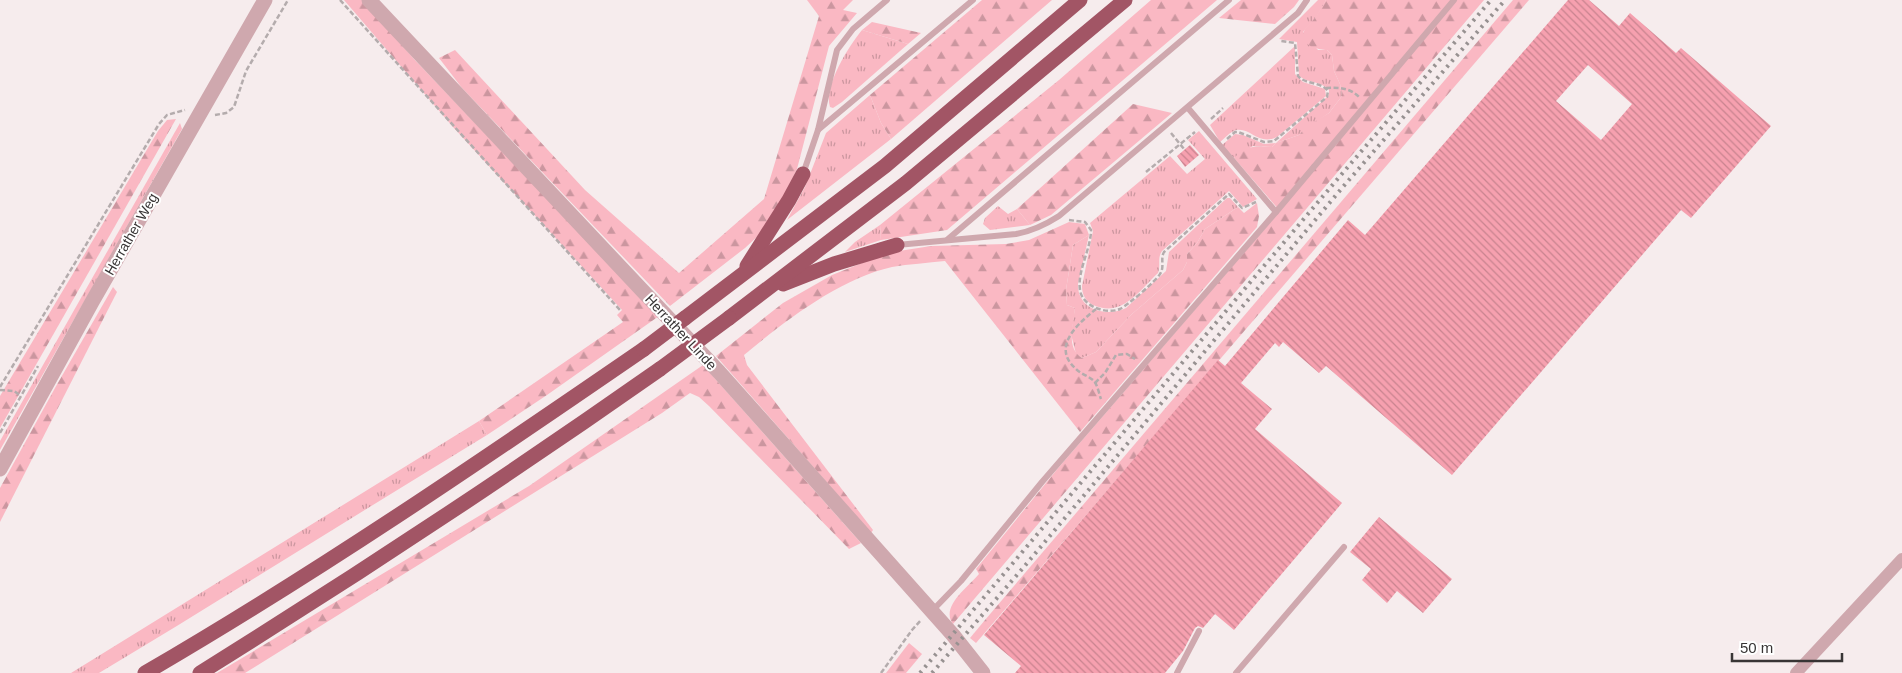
<svg xmlns="http://www.w3.org/2000/svg" width="1902" height="673" viewBox="0 0 1902 673" font-family="Arial,sans-serif">
<style>
.grass{fill:url(#grass-tufts)}
.forest{fill:url(#forest-firs)}
.building{fill:url(#building-back-hatch);fill-rule:evenodd}
.lines{fill:none;stroke-linecap:round;stroke-linejoin:round}
.path{stroke:#b4acad;stroke-width:2.5;stroke-dasharray:5 2.5;stroke-linecap:butt}
.service{stroke:#cfa8ae;stroke-width:6}
.minor{stroke:#cfa8ae;stroke-width:12}
.tertiary{stroke:#cfa8ae;stroke-width:15}
.motorway{stroke:#a25565;stroke-width:15}
.rail{stroke:#979191;stroke-width:4;stroke-dasharray:2.5 5;stroke-linecap:butt}
.motorway-bridge{stroke:#a25565;stroke-width:15}
.labels{text-anchor:middle;stroke-width:4;stroke-linejoin:round;paint-order:stroke}
.street-label{font-size:14px;fill:#383535;stroke:#fff}
</style>
<defs>
<pattern id="grass-tufts" width="24" height="20" patternUnits="userSpaceOnUse" patternTransform="scale(1.25)"><rect width="24" height="20" fill="#fab8c3"/><path d="M3 7l-1-3M5 7V3M7 7l1-3M15 17l-1-3M17 17v-4M19 17l1-3" fill="none" stroke="#cb969f"/></pattern>
<pattern id="forest-firs" width="22" height="20" patternUnits="userSpaceOnUse" patternTransform="scale(1.25)"><rect width="22" height="20" fill="#fab8c3"/><path d="M5 1l3.5 6h-7zM16 11l3.5 6h-7z" fill="#cb969f"/></pattern>
<pattern id="building-back-hatch" width="6" height="6" patternUnits="userSpaceOnUse" patternTransform="scale(1.25)"><rect width="6" height="6" fill="#f6a0af"/><path d="M-1 5l2 2M0 0l6 6M5-1l2 2" fill="none" stroke="#c8838f"/></pattern>
</defs>
<rect width="100%" height="100%" fill="#f6eced"/>
<g class="grass">
<path d="M1318,0H1326L1317,16L1303,32L1318,50H1327L1332,55L1334,71L1340,84L1342,96L1329,113L1303,131L1299,135L1276,143L1272,147L1253,146L1234,158L1222,145L1235,134L1243,135L1264,144L1276,143L1329,95V90C1321,81 1308,83 1299,76L1297,42L1279,39Z"/>
<path d="M862,30L908,44L842,102L833,108L830,107C823,86 849,46 862,30Z"/>
<path d="M1295,46V74L1303,82L1325,89L1326,96L1277,137C1258,146 1251,127 1236,130C1230,132 1225,138 1220,142L1210,125Z"/>
<polygon points="870,95 881,123 891,139 787,220 805,187 826,133"/>
<polygon points="180,123 182,129 0,450 0,441"/>
<path d="M1199,131L1257,199L1243,207L1229,191L1162,251C1157,258 1161,265 1158,273C1139,291 1122,318 1093,305C1085,301 1082,294 1082,286L1093,231L1090,223L1170,156L1187,174L1205,159L1188,140Z"/>
<path d="M1227,198H1230L1238,207L1205,229L1197,243L1187,254V262L1183,270L1132,314L1096,352L1082,358L1076,354L1071,334L1075,308L1067,305L1066,290L1073,245L1089,235L1078,284C1077,309 1106,318 1126,308L1166,271L1169,252Z"/>
<polygon points="998,206 1008,214 1017,209 1030,225 990,230 983,224 985,218"/>
<polygon points="880,225 881,240 845,252 855,242"/>
<path d="M479,421L487,435C357,514 229,595 99,673H71Z"/>
</g>
<g class="forest">
<polygon points="344,0 362,0 414,59 659,316 547,395 487,435 479,421 623,322 617,315 622,310 453,127"/>
<polygon points="807,0 853,0 843,10 857,13 829,46 797,169 779,206 759,235 745,248 670,306 462,88 439,58 455,50 585,190 679,273 764,199 819,16"/>
<polygon points="982,0 1052,0 891,139 881,123 870,95"/>
<polygon points="1151,0 1217,0 947,230 881,240 880,225 1059,80"/>
<polygon points="1241,0 1299,0 1294,7 1275,24 1219,18"/>
<path d="M1326,0H1484L953,624C940,607 968,587 979,574L976,569L1059,467L1280,211L1234,158C1247,145 1254,146 1272,147L1276,143L1299,135L1306,127L1329,113L1342,96L1340,84L1334,71L1332,55L1327,50C1319,50 1300,45 1303,34C1304,28 1312,22 1315,18C1319,12 1322,6 1326,0Z"/>
<polygon points="1513,0 1529,0 976,643 970,638 985,620"/>
<polygon points="872,22 921,33 908,44 862,30"/>
<polygon points="1133,104 1172,113 1051,215 1030,225 1017,209"/>
<polygon points="176,119 0,428 0,396 158,131 167,120"/>
<path d="M1257,203L1259,216L1257,227L1080,432L945,261C928,263 909,264 892,267C839,279 785,321 744,355L747,365L873,530L871,533L716,356L783,303L832,275L872,259L899,251L931,246L1006,244L1029,240L1069,222L1085,224L1089,235L1073,245L1066,290L1067,305L1075,308C1074,325 1065,347 1082,358L1096,352L1132,314L1183,270L1187,262V254L1197,243L1205,229L1238,207L1244,213Z"/>
<polygon points="113,287 117,292 0,522 0,488 55,388"/>
<polygon points="703,365 861,543 849,549 709,406 699,397 690,393 662,413 245,673 217,673 529,486"/>
<polygon points="909,643 922,654 906,673 886,673"/>
</g>
<g class="building">
<path d="M1568,0H1589L1619,26L1630,13L1676,53L1681,48L1771,126L1691,218L1681,210L1452,475L1326,366L1319,373L1283,342L1279,347L1275,343L1241,383L1272,409L1255,429L1342,503L1234,630L1215,614L1203,628L1198,626L1195,628L1183,651L1165,673H1015L1021,666L984,635L1218,360L1225,366L1348,220L1365,235ZM1588,65L1632,104L1601,140L1556,101Z"/>
<polygon points="1190,145 1199,155 1185,167 1177,156"/>
<polygon points="1379,517 1452,579 1423,613 1397,591 1387,603 1362,580 1371,569 1350,552"/>
</g>
<g class="lines">
<g class="path">
<polyline points="340,0 620,310"/>
<path d="M1326,88C1339,87 1351,88 1360,98"/>
<polyline points="215,115 226,113 234,107 246,71 288,0"/>
<polyline points="1211,119 1223,108"/>
<polyline points="1171,133 1184,149"/>
<path d="M1227,139L1235,132H1238L1264,142L1274,141L1327,97L1328,91C1320,81 1306,85 1298,76L1295,43L1281,41"/>
<polyline points="1146,172 1195,132"/>
<path d="M1069,220L1085,222L1091,230C1091,249 1077,271 1080,290C1082,306 1106,315 1120,309C1128,305 1156,281 1160,274C1165,267 1160,259 1164,252L1229,194L1242,208L1256,202"/>
<path d="M1096,309C1079,323 1051,346 1075,368C1080,374 1089,376 1094,381C1098,386 1099,394 1101,399"/>
<polyline points="1095,383 1105,373 1116,355 1127,354 1135,359"/>
<polyline points="0,387 159,124 167,115 185,110"/>
<polyline points="0,390 14,391 21,396"/>
<polyline points="0,433 38,366"/>
<polyline points="881,673 912,630 921,620"/>
</g>
<g class="service">
<polyline points="818,130 973,0"/>
<polyline points="803,174 818,130 837,50 853,29 887,0"/>
<polyline points="1276,212 1454,0"/>
<polyline points="948,239 1229,0"/>
<path d="M897,245L1016,234C1033,231 1045,225 1059,216L1298,13L1307,0"/>
<polyline points="932,611 961,581 1042,482 1276,212 1188,108"/>
<polyline points="1177,673 1199,631"/>
<polyline points="1236,673 1344,547"/>
</g>
<polyline class="minor" points="1796,673 1902,559"/>
<g class="tertiary">
<polyline points="369,0 719,372 953,635 983,673"/>
<polyline points="0,469 92,302 265,0"/>
</g>
<g class="motorway">
<polyline points="747,266 789,200 803,174"/>
<polyline points="783,284 834,264 897,245"/>
<polyline points="685,318 885,166 1080,0"/>
<polyline points="729,318 906,183 1125,0"/>
<path d="M145,673C317,573 481,461 644,349"/>
<path d="M200,673C356,576 509,475 660,369"/>
</g>
<g class="rail">
<polyline points="920,673 1335,182 1491,0"/>
<polyline points="932,673 1023,568 1342,188 1505,0"/>
</g>
<g class="motorway-bridge">
<polyline points="644,349 685,318"/>
<polyline points="660,369 729,318"/>
</g>
</g>
<g class="labels">
<g class="street-label">
<text transform="translate(131 234) rotate(-60)" y="5">Herrather Weg</text>
<text transform="translate(681 332) rotate(47)" y="5">Herrather Linde</text>
</g>
</g>
<path d="M1732 653v8h110v-8" fill="none" stroke="#383535" stroke-width="2.5"/>
<text x="1740" y="653" font-size="15" fill="#383535" stroke="#ffffff" stroke-width="4" paint-order="stroke">50 m</text>
</svg>
